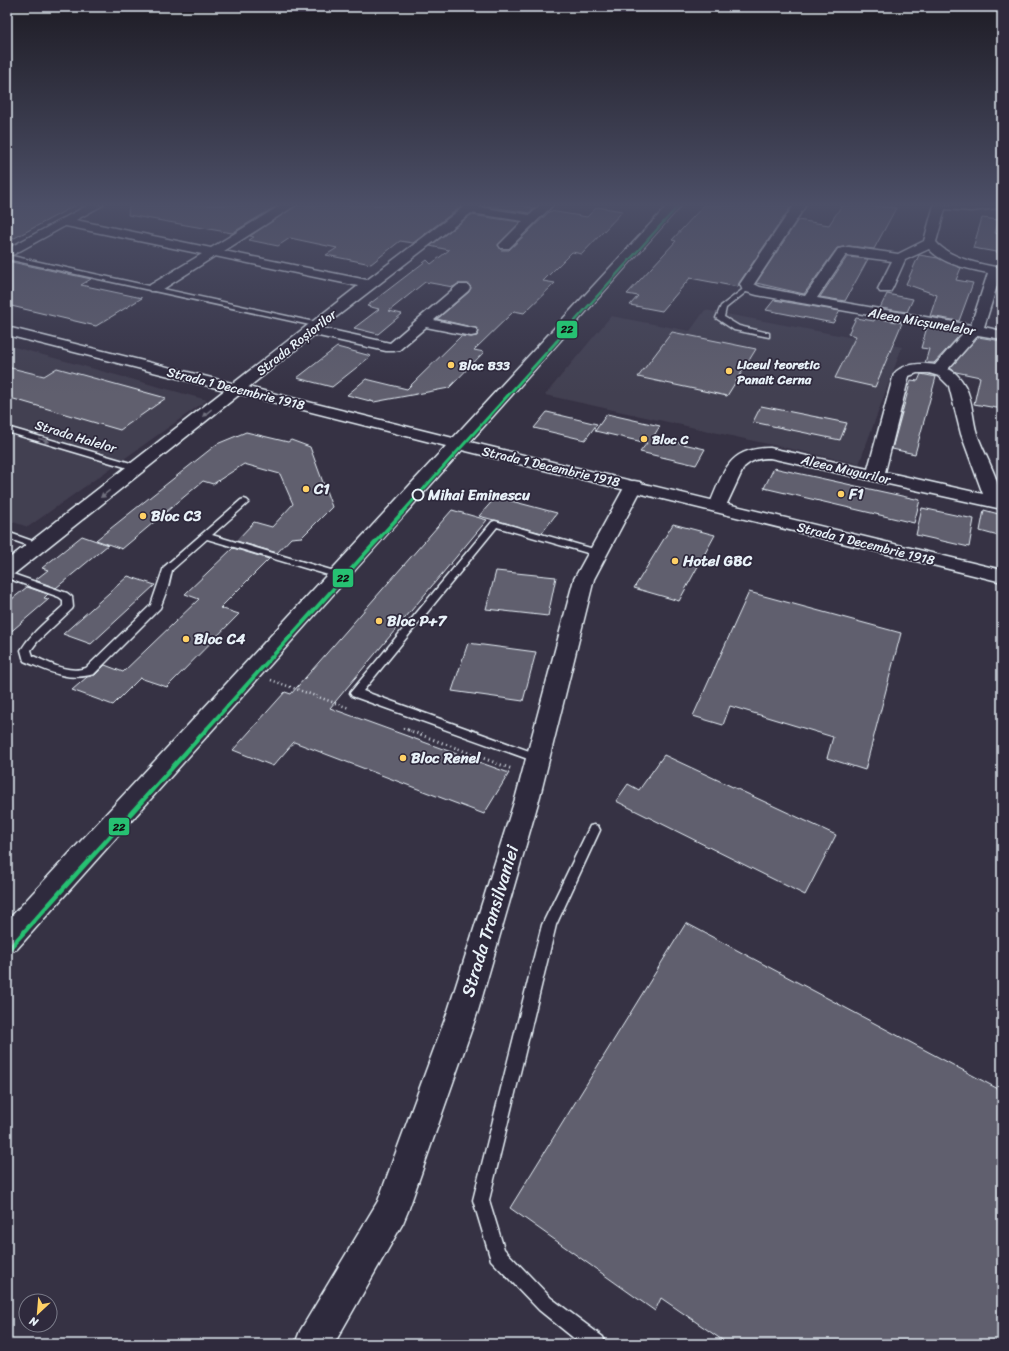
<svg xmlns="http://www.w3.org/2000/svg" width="1009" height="1351" viewBox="0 0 1009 1351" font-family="Sriracha,sans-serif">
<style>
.built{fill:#433f51}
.building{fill:#605e6e;stroke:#e8f1f8}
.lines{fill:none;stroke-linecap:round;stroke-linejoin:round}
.service-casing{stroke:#e8f1f8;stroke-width:3}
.minor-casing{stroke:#e8f1f8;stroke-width:3}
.secondary-casing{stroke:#e8f1f8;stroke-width:3}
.primary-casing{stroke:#e8f1f8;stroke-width:3}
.path-far1{stroke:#e8f1f8;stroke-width:2.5;stroke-dasharray:1 3;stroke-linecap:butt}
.path{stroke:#e8f1f8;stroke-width:3;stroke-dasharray:1 3.5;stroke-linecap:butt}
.service{fill:#2f2a3d;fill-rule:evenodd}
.minor{fill:#2f2a3d;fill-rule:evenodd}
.secondary{fill:#2f2a3d;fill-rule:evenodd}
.primary{fill:#2f2a3d;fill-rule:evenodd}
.tram-1-far3-casing{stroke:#2f2a3d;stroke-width:4.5}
.tram-1-far2-casing{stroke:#2f2a3d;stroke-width:5}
.tram-1-far1-casing{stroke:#2f2a3d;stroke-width:7}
.tram-1-casing{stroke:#2f2a3d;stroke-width:8}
.tram-1-far3{stroke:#26c172;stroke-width:2.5}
.tram-1-far2{stroke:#26c172;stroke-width:3}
.tram-1-far1{stroke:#26c172;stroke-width:4}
.tram-1{stroke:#26c172;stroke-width:4.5}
.oneway{fill:#70707e}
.poi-dot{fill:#ffd166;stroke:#2f2a3d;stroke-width:1.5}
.stop-dot{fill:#2f2a3d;stroke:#e8f1f8;stroke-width:2}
.labels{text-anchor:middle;stroke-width:3.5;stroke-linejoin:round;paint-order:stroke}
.far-street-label{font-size:13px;fill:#e8f1f8;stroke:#2f2a3d}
.far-poi-label{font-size:13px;font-weight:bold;fill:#e8f1f8;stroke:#2f2a3d;text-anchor:start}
.poi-label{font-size:15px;font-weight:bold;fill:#e8f1f8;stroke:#2f2a3d;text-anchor:start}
.stop-label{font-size:15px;font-weight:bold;fill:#e8f1f8;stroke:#2f2a3d;text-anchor:start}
.near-street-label{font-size:18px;fill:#e8f1f8;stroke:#2f2a3d}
.line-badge{stroke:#2f2a3d;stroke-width:1.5}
.pale-badge-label{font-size:11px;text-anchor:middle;font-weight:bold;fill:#111}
</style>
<rect width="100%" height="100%" fill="#363244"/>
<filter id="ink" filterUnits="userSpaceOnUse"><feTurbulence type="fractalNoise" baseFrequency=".025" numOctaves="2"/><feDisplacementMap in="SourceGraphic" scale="8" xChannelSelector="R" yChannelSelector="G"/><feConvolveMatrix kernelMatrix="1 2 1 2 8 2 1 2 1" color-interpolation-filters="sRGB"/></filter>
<g filter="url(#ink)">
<g class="built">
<polygon points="705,310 902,347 859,464 545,395 611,316 690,331"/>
<polygon points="7,345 207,400 28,527 7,520"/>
</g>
<g class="building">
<polygon points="7,205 76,205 7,242"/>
<polygon points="129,205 278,205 232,233 128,215"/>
<polygon points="297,205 463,205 413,243 400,241 371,264 326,255 337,248 290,238 278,246 249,240 254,237 250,236"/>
<polygon points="481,205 519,205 535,208 529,213"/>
<polygon points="704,205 792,205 739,283 738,287 690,278 662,311 630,305 638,296 627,294 676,241 672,240"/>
<polygon points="842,205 865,205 896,208 874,249 849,246 837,248 804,294 756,283 798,220 829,225"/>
<polygon points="597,207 623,211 582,254 572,252 543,281 555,283 524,313 514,311 474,350 484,352 449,388 374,402 347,395 366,379 407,389 461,336 471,337 477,336 479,331 476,328 437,319 469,292 471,287 468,284 458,284 453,287 425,282 389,311 402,314 378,334 354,328 379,309 367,306 427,260 431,264 449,250 430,246 471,215 520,222 498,245 501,250 509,250 550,211 587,217"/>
<polygon points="982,218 999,220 995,233 1002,235 1002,253 973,248"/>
<polygon points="919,255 938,258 961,268 956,280 973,283 959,321 930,316 937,295 906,284"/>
<polygon points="847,257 868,259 845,301 820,297"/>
<polygon points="7,261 91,279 81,285 142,298 96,326 7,305"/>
<polygon points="887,294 913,299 907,312 880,308"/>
<polygon points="774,300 840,311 833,323 766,310"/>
<polygon points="856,318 874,321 875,318 902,323 875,387 835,378 856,336 848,334"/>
<polygon points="927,327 961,334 934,363 925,363 929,349 921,348"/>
<polygon points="672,332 756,349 727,396 638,377"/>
<polygon points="978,337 1002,341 1002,409 974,404 980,377 956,372 950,368"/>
<polygon points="337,347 371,356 332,387 297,378"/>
<polygon points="7,367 44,376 57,368 166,398 120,430 7,397"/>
<polygon points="921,374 936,377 915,454 892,449 911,380 918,381"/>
<polygon points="761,406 847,423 840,440 753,422"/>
<polygon points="547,412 597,424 585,440 534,428"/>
<polygon points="607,414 660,426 653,437 705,449 696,465 640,452 647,443 595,431"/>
<polygon points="246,432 288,442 291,440 310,447 332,507 302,537 291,538 277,553 236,541 254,522 272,527 293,504 280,474 244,464 213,484 203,481 122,549 96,540 217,444"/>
<polygon points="774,468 920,500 914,523 764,488"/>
<polygon points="496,497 557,513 542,533 479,516"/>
<polygon points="922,508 974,519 969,547 916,535"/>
<polygon points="452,510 487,520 330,708 509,773 484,814 294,742 273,766 233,750 285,692 291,694"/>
<polygon points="984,510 1002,515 1002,537 980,531"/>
<polygon points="673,524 715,535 679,601 634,588"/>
<polygon points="82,536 108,545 56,588 35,580 48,570 42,568"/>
<polygon points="233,548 269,559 220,608 239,614 167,687 140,678 113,705 72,690 87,677 95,675 105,665 123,672 199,599 185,594"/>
<polygon points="496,571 556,577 548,616 486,609"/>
<polygon points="128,576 155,585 91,644 63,634"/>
<polygon points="27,587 48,594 44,598 49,599 7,635 7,603"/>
<polygon points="749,592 901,633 865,770 827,758 833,737 730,706 723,725 693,716"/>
<polygon points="468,643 536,652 523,701 452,691"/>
<polygon points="664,755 836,835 805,895 616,801 628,784 639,790"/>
<polygon points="686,923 1002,1091 1002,1344 728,1344 661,1298 655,1311 510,1208"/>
</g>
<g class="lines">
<defs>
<g id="service">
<polygon points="7,255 319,323 323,325 319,327 7,259"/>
<polygon points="746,287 751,288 726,308 724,317 739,326 769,333 769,337 734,330 716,318 721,306"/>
<polygon points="7,427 141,466 142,468 141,470 135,470 7,432"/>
<path d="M244,499L247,500L249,502L247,504L212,535L341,573L343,575L341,577H335L207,539L172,570L168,587L160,608L94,674C66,682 49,671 24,661L21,650C32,632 48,620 63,606V600L59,597L7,578V572L67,593L72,597L73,607L72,609L37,642L31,650L33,656C50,663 67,674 86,668L151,605L164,567L241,500Z"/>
<polygon points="495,521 601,551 603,553 598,556 497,527 363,691 543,756 545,759 543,762 539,763 352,696 350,693 492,522"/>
<polygon points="7,532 41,544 43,546 38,549 7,538"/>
<polygon points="594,825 598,826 600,830 556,925 489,1200 504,1249 551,1298 603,1337 605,1344 581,1344 539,1310 491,1260 473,1200 542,925 590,826"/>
</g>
<g id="minor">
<polygon points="281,205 296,205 224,251 367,280 466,205 480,205 478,207 530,215 540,205 553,205 509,248 501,248 499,245 523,221 471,213 322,328 390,343 458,285 468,285 470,288 468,291 434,320 476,329 478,332 476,335 471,336 426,327 399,350 394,351 386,351 314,335 14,574 7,576 7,560 358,286 215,256 160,291 150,291 148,288 150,285 202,254 66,226 62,225 60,222 62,219 66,218 211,248"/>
<path d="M794,205H806L754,284L760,287L805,296L838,249L849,247L898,254L924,241L934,205H1002V207L998,208L971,211L945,209L936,242C949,258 982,265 1002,268V276H1000L984,327L1002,331V339L978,335L948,369C956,372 961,379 965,386C973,401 972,418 977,434C986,459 1002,482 1002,509L770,458C759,458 752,460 744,467L724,510L718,511L712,510L709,506C724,472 727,448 770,448L868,469L894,374C902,363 923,363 935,365L964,332L757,295L743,291L740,284ZM929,249C942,264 969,269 988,273L971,325L817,298L846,255L892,261L878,289L880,292H890L892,289L905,260ZM917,373H929L939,376L949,386L961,434L983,494L885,472L909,376Z"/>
<polygon points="634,481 640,482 643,486 594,579 540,796 478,1011 408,1211 403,1223 334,1344 295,1344 300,1331 378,1201 448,1011 516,796 574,579 625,486 628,482"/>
</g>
<polygon id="secondary" points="88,205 103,205 7,258 7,249"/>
<polygon id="primary" points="668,205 681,205 470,442 1002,570 1002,582 462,450 17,949 7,952 7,921 446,446 7,335 7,327 453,438"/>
</defs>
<use href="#service" class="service-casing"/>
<use href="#minor" class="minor-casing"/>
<use href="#secondary" class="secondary-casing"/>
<use href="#primary" class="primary-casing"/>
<g class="path-far1">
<polyline points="271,680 349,708"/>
<polyline points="403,728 411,731"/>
</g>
<polyline class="path" points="408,730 512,769"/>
<use href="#service" class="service"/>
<use href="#minor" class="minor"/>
<use href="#secondary" class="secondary"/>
<use href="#primary" class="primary"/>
<defs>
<polyline id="tram-1-far3" points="556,342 679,205"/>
<polyline id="tram-1-far2" points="401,514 557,341"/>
<polyline id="tram-1-far1" points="205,731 402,513"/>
<polyline id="tram-1" points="7,951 206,730"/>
</defs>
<use href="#tram-1-far3" class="tram-1-far3-casing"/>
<use href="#tram-1-far2" class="tram-1-far2-casing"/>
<use href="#tram-1-far1" class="tram-1-far1-casing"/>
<use href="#tram-1" class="tram-1-casing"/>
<use href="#tram-1-far3" class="tram-1-far3"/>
<use href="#tram-1-far2" class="tram-1-far2"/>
<use href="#tram-1-far1" class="tram-1-far1"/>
<use href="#tram-1" class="tram-1"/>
</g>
<defs><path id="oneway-solid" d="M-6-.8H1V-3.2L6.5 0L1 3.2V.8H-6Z"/></defs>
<g class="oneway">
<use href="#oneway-solid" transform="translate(207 413) rotate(141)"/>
<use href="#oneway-solid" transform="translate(44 440) rotate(17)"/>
<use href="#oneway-solid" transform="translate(105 494) rotate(142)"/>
</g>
</g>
<linearGradient id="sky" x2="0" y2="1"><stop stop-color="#1e1c25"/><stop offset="0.52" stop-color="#4c4f67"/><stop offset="1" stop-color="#4c4f67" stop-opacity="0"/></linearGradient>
<rect width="1009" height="394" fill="url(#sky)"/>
<g class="poi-dot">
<circle cx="451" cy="365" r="4"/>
<circle cx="729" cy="371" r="4"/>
<circle cx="644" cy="439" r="4"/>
<circle cx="306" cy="489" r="4"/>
<circle cx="841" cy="494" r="4"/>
<circle cx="143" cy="516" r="4"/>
<circle cx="675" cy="561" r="4"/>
<circle cx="379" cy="621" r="4"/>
<circle cx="186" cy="639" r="4"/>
<circle cx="403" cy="758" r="4"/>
</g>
<circle class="stop-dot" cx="418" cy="495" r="5.5"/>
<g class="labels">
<g class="far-street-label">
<text transform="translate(922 321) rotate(10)" y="5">Aleea Micșunelelor</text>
<text transform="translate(296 342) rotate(-38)" y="5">Strada Roșiorilor</text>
<text transform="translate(236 388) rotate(14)" y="5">Strada 1 Decembrie 1918</text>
<text transform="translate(76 436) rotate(17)" y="5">Strada Halelor</text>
<text transform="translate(551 466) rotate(13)" y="5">Strada 1 Decembrie 1918</text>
<text transform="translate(846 469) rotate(13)" y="5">Aleea Mugurilor</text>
<text transform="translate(866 543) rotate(14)" y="5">Strada 1 Decembrie 1918</text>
</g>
<g class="far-poi-label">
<text x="737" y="369">Liceul teoretic<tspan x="737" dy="15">Panait Cerna</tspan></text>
<text x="459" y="370">Bloc B33</text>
<text x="652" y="444">Bloc C</text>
</g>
<g class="poi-label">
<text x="314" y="494">C1</text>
<text x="849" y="499">F1</text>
<text x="151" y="521">Bloc C3</text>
<text x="683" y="566">Hotel GBC</text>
<text x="387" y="626">Bloc P+7</text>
<text x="194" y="644">Bloc C4</text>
<text x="411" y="763">Bloc Renel</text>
</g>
<g class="stop-label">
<text x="428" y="500">Mihai Eminescu</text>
</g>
<g class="near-street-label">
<text transform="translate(490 921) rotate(-73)" y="6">Strada Transilvaniei</text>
</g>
</g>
<g class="line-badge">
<rect x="556" y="320" width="22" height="19" rx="4" fill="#26c172"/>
<rect x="332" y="568" width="22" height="20" rx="4" fill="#26c172"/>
<rect x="108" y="817" width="22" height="19" rx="4" fill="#26c172"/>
</g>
<g class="pale-badge-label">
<text x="567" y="333">22</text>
<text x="343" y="582">22</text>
<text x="119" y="831">22</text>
</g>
<rect width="1009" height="1351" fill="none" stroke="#2f2a3d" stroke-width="24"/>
<rect x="12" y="12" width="985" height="1327" fill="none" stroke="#e8f1f8" stroke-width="1.5" filter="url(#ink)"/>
<g transform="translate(38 1313) rotate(206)"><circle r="19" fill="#2f2a3d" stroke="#797a88"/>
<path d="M0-3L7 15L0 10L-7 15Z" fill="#ffd166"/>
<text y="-6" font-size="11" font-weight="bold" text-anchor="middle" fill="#e8f1f8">N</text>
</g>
</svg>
